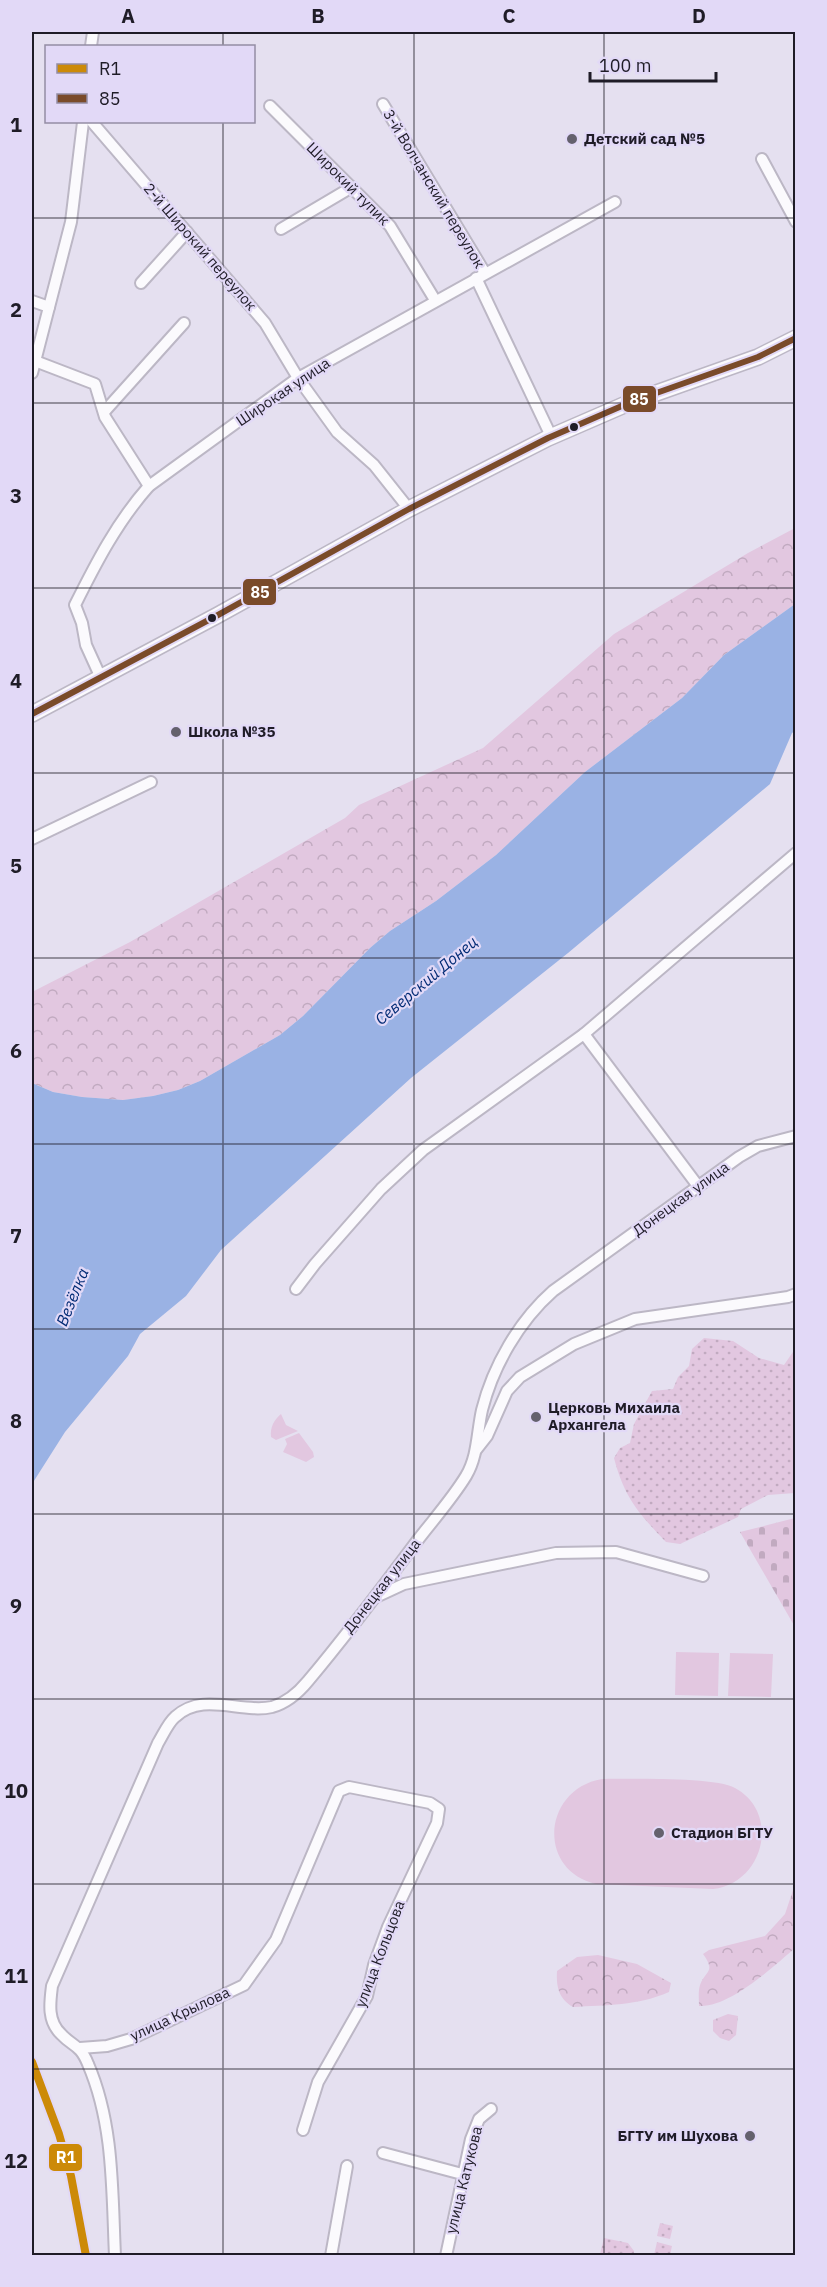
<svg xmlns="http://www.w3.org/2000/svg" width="827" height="2287" viewBox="0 0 827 2287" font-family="'IBM Plex Sans',sans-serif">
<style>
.grass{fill:url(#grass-dots)}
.forest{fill:url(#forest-crowns)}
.cemetery{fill:url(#cemetery-stones)}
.green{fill:#e2c7e0}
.water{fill:#9ab2e4}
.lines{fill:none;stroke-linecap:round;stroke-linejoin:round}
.minor-casing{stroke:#bcb7c5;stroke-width:14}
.primary-casing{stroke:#bcb7c5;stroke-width:18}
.minor{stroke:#fbfafd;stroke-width:10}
.primary{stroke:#fbfafd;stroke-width:15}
.bus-1-casing{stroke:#e2d9f7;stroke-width:10}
.bus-1{stroke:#7a4b2a;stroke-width:6}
.rail-1-casing{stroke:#e2d9f7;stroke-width:12}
.rail-1{stroke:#cc8a08;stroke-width:8}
.grid{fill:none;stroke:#1f1c27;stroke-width:1.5;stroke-opacity:0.55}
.poi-dot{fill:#64616d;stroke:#e2d9f7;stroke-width:2}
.bus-dot{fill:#1f1c27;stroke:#e2d9f7;stroke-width:2}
.labels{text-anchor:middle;stroke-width:4.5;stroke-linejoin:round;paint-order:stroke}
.poi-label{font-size:15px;font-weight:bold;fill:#1f1c27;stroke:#e2d9f7;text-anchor:start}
.street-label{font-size:15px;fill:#1f1c27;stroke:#e2d9f7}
.water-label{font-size:16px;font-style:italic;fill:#012a74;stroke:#e2d9f7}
.line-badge{stroke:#e2d9f7;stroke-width:2}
.badge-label{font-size:16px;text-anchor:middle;font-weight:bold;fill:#fff}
.neatline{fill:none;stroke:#1f1c27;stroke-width:2}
.grid-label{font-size:20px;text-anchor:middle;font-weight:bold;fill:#1f1c27}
</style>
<defs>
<pattern id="grass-dots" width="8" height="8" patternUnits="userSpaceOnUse" patternTransform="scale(1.5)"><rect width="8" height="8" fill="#e2c7e0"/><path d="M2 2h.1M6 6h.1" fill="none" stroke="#c1aac0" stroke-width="1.8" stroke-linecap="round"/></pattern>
<pattern id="forest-crowns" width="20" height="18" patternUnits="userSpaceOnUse" patternTransform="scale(1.5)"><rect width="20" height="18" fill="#e2c7e0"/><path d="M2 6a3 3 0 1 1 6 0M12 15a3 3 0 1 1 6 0" fill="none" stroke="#c1aac0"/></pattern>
<pattern id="cemetery-stones" width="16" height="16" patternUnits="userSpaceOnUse" patternTransform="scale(1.5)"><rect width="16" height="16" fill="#e2c7e0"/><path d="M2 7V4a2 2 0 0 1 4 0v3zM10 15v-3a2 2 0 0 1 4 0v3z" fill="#c1aac0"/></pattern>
</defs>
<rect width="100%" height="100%" fill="#e5e0f0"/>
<g class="grass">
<path d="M704,1338L733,1341L759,1358L784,1365L795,1349V1493L768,1495L741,1509L738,1517L680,1544L666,1542C639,1514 624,1497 614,1458L620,1448L630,1443L634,1424L652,1391L673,1389L678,1377L689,1366L692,1349Z"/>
<polygon points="660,2223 673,2226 670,2239 657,2236"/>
<polygon points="604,2238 628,2243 634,2251 634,2255 600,2254"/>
<polygon points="657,2242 672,2246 670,2255 654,2255"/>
</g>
<g class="forest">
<polygon points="795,528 795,604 724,655 682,698 585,772 496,855 436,901 390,931 370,948 303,1016 280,1035 200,1081 178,1090 153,1096 123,1100 82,1097 53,1092 32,1083 32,992 130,942 345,818 359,805 483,748 614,634 748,553"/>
<path d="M795,1884V1948C773,1967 729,2008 699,2006C699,2000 698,1991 700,1985C706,1970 716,1972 703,1954L709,1950L765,1936L785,1914Z"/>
<path d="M598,1955L637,1964L671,1983L669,1992C637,2006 607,2005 573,2007C559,1999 556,1987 557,1971L577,1957Z"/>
<polygon points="728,2014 738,2016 736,2035 729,2041 720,2038 713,2031 713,2020"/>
</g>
<polygon class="cemetery" points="795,1518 796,1518 795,1627 740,1532"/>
<g class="green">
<path d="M281,1414L286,1425L298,1431L276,1440L271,1437C270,1427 274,1420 281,1414Z"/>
<polygon points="299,1433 313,1452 314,1457 306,1462 283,1452 287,1444 285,1439"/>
<polygon points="676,1652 719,1653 718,1696 675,1695"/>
<polygon points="730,1653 773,1654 771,1697 728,1696"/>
<path d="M602,1779C629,1779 716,1777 735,1788C781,1813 764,1883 713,1889L596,1884C536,1870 543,1789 602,1779Z"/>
</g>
<polygon class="water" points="795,604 795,731 792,733 770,784 568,953 411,1078 221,1250 186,1296 140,1334 128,1356 65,1432 32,1484 32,1083 53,1092 82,1097 123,1100 153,1096 178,1090 200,1081 280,1035 303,1016 370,948 390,931 436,901 496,855 585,772 682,698 724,655"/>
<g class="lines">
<defs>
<g id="minor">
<polyline points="91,46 93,32"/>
<polyline points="383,104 485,273"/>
<polyline points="270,106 390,226 435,300"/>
<polyline points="92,122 265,323 298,378 337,432 374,465 409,509"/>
<polyline points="762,159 796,222"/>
<polyline points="281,229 352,187"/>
<polyline points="476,278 551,436"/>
<polyline points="141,283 187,232"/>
<polyline points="32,301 49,307"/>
<polyline points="35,361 95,384 105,417 149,486"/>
<polyline points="32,373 71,222 83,122"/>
<polyline points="104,412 184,323"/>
<path d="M101,678L86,645L82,623L75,605C96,563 117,522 149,486L298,378L615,202"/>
<polyline points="32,839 151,782"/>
<polyline points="698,1186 584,1034 796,853"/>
<polyline points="296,1289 315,1264 381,1189 423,1150 584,1034"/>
<polyline points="476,1450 487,1436 507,1391 520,1377 574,1344 635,1319 788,1297 796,1294"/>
<polyline points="376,1597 404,1584 556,1553 616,1552 703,1576"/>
<polyline points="80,2048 107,2046 131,2039 244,1985 276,1940 339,1791 349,1787 430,1803 439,1809 437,1823 388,1927 374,1965 367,1996 318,2082 303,2130"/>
<polyline points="383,2153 462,2174"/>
<path d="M115,2256C112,2191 114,2124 88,2064C80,2044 73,2047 61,2034C47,2021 50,2002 52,1986L158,1743C163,1735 168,1723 175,1717C203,1691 240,1714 272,1707C286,1703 299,1692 308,1681C346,1636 382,1588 417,1541C433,1520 452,1499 466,1476C478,1456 477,1432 482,1410C493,1366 519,1321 553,1291L739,1157L758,1146L796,1136"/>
<polyline points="331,2256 347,2166"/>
<polyline points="446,2256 471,2139 479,2119 491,2109"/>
</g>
<polyline id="primary" points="32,714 218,615 409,509 548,438 631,402 758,357 796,338"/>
</defs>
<use href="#minor" class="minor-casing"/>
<use href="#primary" class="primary-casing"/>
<use href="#minor" class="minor"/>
<use href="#primary" class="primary"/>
<defs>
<polyline id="bus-1" points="32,714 218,615 409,509 548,438 631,402 758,357 796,338"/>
</defs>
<use href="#bus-1" class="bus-1-casing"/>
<use href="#bus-1" class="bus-1"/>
<defs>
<polyline id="rail-1" points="32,2062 59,2134 71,2176 86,2256"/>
</defs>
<use href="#rail-1" class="rail-1-casing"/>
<use href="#rail-1" class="rail-1"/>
</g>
<path class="grid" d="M223,32V46M414,32V2256M604,32V2256M223,122V2256M32,218H796M32,403H796M32,588H796M32,773H796M32,958H796M32,1144H796M32,1329H796M32,1514H796M32,1699H796M32,1884H796M32,2069H796"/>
<g class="poi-dot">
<circle cx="572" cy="139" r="6"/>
<circle cx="176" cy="732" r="6"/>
<circle cx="536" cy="1417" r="6"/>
<circle cx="659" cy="1833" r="6"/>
<circle cx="750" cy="2136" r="6"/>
</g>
<g class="bus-dot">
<circle cx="574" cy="427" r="5"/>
<circle cx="212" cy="618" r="5"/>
</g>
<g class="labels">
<g class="poi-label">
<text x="584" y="144">Детский сад №5</text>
<text x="188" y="737">Школа №35</text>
<text x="548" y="1413">Церковь Михаила<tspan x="548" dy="17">Архангела</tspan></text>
<text x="671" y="1838">Стадион БГТУ</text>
<text x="738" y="2141" text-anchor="end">БГТУ им Шухова</text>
</g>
<g class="street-label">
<text transform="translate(348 184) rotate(45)" y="5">Широкий тупик</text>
<text transform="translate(434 189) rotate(59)" y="5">3-й Волчанский переулок</text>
<text transform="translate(200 247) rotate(49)" y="5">2-й Широкий переулок</text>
<text transform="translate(283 392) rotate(-34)" y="5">Широкая улица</text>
<text transform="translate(681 1199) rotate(-36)" y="5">Донецкая улица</text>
<text transform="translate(382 1586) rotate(-52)" y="5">Донецкая улица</text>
<text transform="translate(380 1954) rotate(-69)" y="5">улица Кольцова</text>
<text transform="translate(180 2014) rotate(-25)" y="5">улица Крылова</text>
<text transform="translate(464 2180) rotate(-76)" y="5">улица Катукова</text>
</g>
<g class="water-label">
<text transform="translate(426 980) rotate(-40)" y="6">Северский Донец</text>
<text transform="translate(72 1297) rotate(-68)" y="6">Везёлка</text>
</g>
</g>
<g class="line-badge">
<rect x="622" y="385" width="35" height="28" rx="6" fill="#7a4b2a"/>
<rect x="242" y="578" width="35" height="28" rx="6" fill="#7a4b2a"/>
<rect x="48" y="2143" width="35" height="29" rx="6" fill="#cc8a08"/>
</g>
<g class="badge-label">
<text x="639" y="405">85</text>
<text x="260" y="598">85</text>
<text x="66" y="2163">R1</text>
</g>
<rect width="827" height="2287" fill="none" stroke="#e2d9f7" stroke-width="66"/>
<rect x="45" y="45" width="210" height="78" fill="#e2d9f7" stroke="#948da4" stroke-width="1.5"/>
<rect x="57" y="64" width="30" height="9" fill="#cc8a08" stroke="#948da4" stroke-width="1.5"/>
<text x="99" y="75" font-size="18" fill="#1f1c27">R1</text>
<rect x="57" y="94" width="30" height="9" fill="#7a4b2a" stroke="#948da4" stroke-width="1.5"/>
<text x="99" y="105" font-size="18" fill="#1f1c27">85</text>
<path d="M590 72v9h126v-9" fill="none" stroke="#1f1c27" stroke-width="3"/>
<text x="599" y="72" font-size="18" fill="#1f1c27" stroke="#e2d9f7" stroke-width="4.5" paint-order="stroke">100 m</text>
<rect x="33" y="33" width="761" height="2221" class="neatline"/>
<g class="grid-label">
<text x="128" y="23">A</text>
<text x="318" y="23">B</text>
<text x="509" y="23">C</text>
<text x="699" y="23">D</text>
<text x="16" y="132">1</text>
<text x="16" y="317">2</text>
<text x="16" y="503">3</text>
<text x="16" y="688">4</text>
<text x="16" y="873">5</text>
<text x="16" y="1058">6</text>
<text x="16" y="1243">7</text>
<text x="16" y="1428">8</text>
<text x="16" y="1613">9</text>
<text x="16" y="1798">10</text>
<text x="16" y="1983">11</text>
<text x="16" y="2168">12</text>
</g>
</svg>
